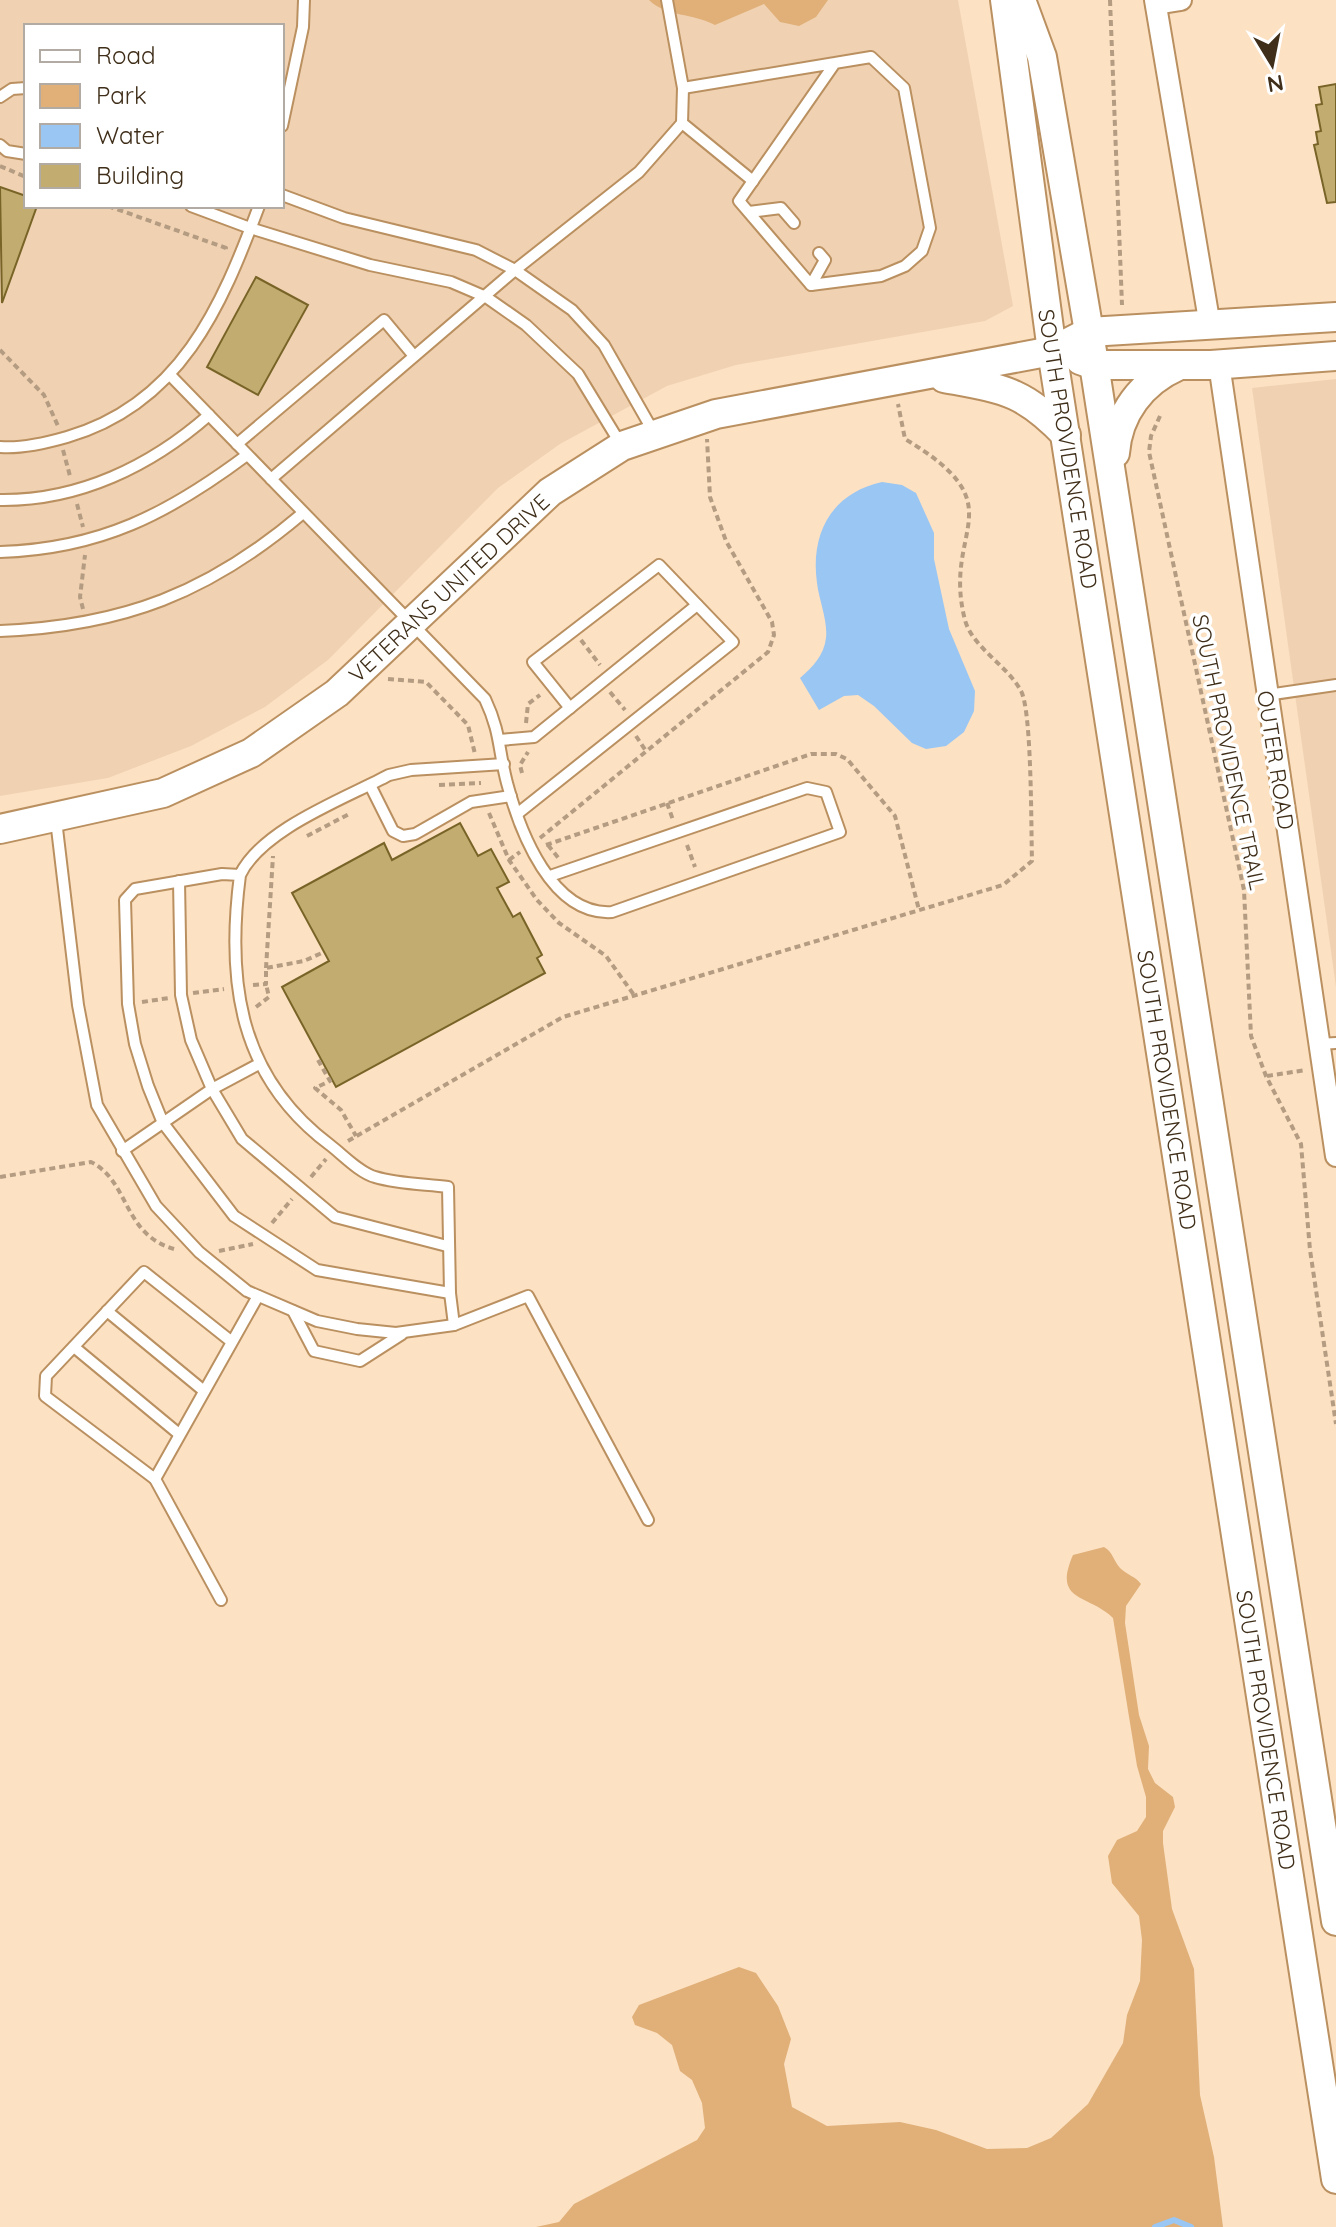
<svg xmlns="http://www.w3.org/2000/svg" width="1336" height="2227" viewBox="0 0 1336 2227" font-family="Quicksand,sans-serif">
<style>
.built{fill:#f0d2b2;fill-rule:evenodd}
.green{fill:#e0b078}
.water{fill:#9ac6f3}
.lines{fill:none;stroke-linecap:round;stroke-linejoin:round}
.stream{stroke:#9ac6f3;stroke-width:6}
.building{fill:#c2ac70;stroke:#796428;stroke-width:2}
.lane-casing{stroke:#ba9060;stroke-width:14}
.street-casing{stroke:#ba9060;stroke-width:24}
.secondary-casing{stroke:#ba9060;stroke-width:32}
.path{stroke:#b49c82;stroke-width:4;stroke-dasharray:6 4;stroke-linecap:butt}
.lane{stroke:#fff;stroke-width:10}
.street{stroke:#fff;stroke-width:20}
.secondary{stroke:#fff;stroke-width:28}
.labels{text-anchor:middle;stroke-width:7;stroke-linejoin:round;paint-order:stroke}
.street-label{font-size:22px;fill:#3f2e19;stroke:#fff}
</style>
<rect width="100%" height="100%" fill="#fce1c3"/>
<g class="built">
<path d="M0,0H958L1013,306L985,321L736,365L667,386L560,444L498,488L328,660L265,707L191,746L108,778L0,796ZM26,26H282V206H26Z"/>
<polygon points="1336,379 1336,987 1252,388"/>
</g>
<g class="green">
<path d="M649,0H828L816,17L799,26L780,22L764,4L715,25C693,13 666,17 649,0Z"/>
<path d="M1104,1547C1113,1552 1113,1560 1120,1568C1127,1575 1135,1576 1141,1584L1126,1606L1125,1623L1139,1715L1149,1746L1148,1769L1155,1783L1173,1797L1175,1807L1163,1831V1843L1172,1909L1194,1969L1200,2095L1214,2157L1223,2227H536L559,2222L574,2204L697,2140L705,2128L702,2103L692,2080L680,2071L672,2045L657,2033L635,2025L632,2017L639,2005L739,1967L756,1973L778,2006L791,2039L784,2064L792,2107L827,2126L900,2122L936,2130L987,2149L1027,2148L1051,2138L1088,2104L1123,2043L1127,2015L1140,1981L1142,1940L1139,1916L1112,1883L1108,1856L1117,1840L1137,1831L1146,1817V1797L1137,1766L1113,1618C1089,1594 1052,1603 1073,1555Z"/>
</g>
<path class="water" d="M882,482L902,485L916,493L934,533V559L949,629L975,691L974,711L964,732L946,746L926,749L912,743L874,706L858,695L844,696L819,710L800,678C813,667 824,655 826,638C828,621 819,600 817,583C810,533 832,493 882,482Z"/>
<g class="lines">
<polyline class="stream" points="1155,2227 1174,2220 1191,2227"/>
</g>
<g class="building">
<polygon points="1336,84 1336,202 1327,203 1314,145 1318,144 1316,132 1321,131 1316,105 1322,104 1319,87"/>
<polygon points="0,187 26,196 26,206 37,206 2,303"/>
<polygon points="256,277 308,305 258,395 207,367"/>
<polygon points="460,823 478,856 491,849 509,882 497,888 513,917 520,913 542,955 537,958 545,973 336,1087 282,987 329,961 292,893 384,843 392,860"/>
</g>
<g class="lines">
<defs>
<g id="lane">
<polyline points="667,0 683,88 871,57 904,88 930,228 922,251 905,266 881,276 811,285 739,201 835,63"/>
<polyline points="683,88 682,123 753,181"/>
<polyline points="0,97 12,89 26,88"/>
<polyline points="282,126 303,27 304,0"/>
<polyline points="0,145 7,151 26,154"/>
<polyline points="282,195 344,218 476,250 515,270 572,310 604,345 653,431"/>
<polyline points="191,206 250,228 370,265 451,282 486,297 526,325 578,374 620,443"/>
<polyline points="749,212 781,208 794,223"/>
<polyline points="811,285 825,260 819,253"/>
<path d="M171,376L485,699C501,733 498,749 507,783C520,832 552,916 612,912L840,832L826,792L807,788L550,876"/>
<polyline points="237,444 384,320 414,356"/>
<path d="M0,447C22,449 46,443 67,437C180,404 221,308 259,206"/>
<polyline points="271,479 515,270 639,172 682,123"/>
<path d="M0,500C79,501 151,466 209,415"/>
<path d="M0,552C100,549 168,514 247,455"/>
<path d="M0,631C123,626 209,593 303,513"/>
<polyline points="1267,695 1336,685"/>
<polyline points="500,740 534,737 697,605"/>
<polyline points="370,785 393,831 403,836 415,834 471,802 511,796"/>
<polyline points="517,814 733,642 659,565 533,662 570,708"/>
<polyline points="56,820 78,1005 97,1105 156,1206 199,1252 247,1291 317,1321 357,1329 396,1333 454,1325 528,1296 648,1520"/>
<path d="M240,875C226,982 239,1077 330,1145C343,1155 360,1173 375,1177C398,1184 425,1184 448,1187L450,1293L317,1270L234,1216L163,1123L148,1086L135,1044L128,1004L125,900L135,889L222,874L240,875C262,829 344,799 389,775L411,770L504,764"/>
<polyline points="179,881 181,995 191,1040 212,1089 242,1139 335,1217 447,1246"/>
<polyline points="1319,1044 1336,1043"/>
<polyline points="122,1151 212,1089 259,1064"/>
<polyline points="450,1293 454,1325"/>
<polyline points="107,1311 204,1391"/>
<polyline points="293,1311 314,1351 360,1361 402,1334"/>
<path d="M232,1342L144,1272L46,1376L45,1396L155,1479C189,1418 224,1357 258,1296"/>
<polyline points="74,1347 179,1434"/>
<polyline points="155,1479 221,1600"/>
</g>
<g id="street">
<polyline points="1155,0 1210,326"/>
<polyline points="1156,4 1181,0"/>
<polyline points="1219,364 1336,1156"/>
</g>
<g id="secondary">
<polyline points="1005,0 1052,351 1336,2179"/>
<polyline points="1021,0 1042,57 1089,332 1336,1921"/>
<polyline points="1080,360 1094,365 1211,365 1336,356"/>
<path d="M944,378C1003,389 1023,390 1066,435"/>
<path d="M1115,453C1118,413 1142,382 1178,366"/>
<polyline points="0,829 163,793 251,753 337,693 550,492 622,446 716,414 1052,351 1089,332 1336,317"/>
</g>
</defs>
<use href="#lane" class="lane-casing"/>
<use href="#street" class="street-casing"/>
<use href="#secondary" class="secondary-casing"/>
<g class="path">
<polyline points="1110,0 1122,305"/>
<polyline points="0,166 26,177"/>
<polyline points="108,206 226,248 224,252"/>
<polyline points="0,350 44,395 58,426"/>
<polyline points="1160,416 1151,436 1149,452 1244,890 1251,1036 1266,1076 1301,1144 1310,1250 1336,1424"/>
<polyline points="63,450 70,476"/>
<polyline points="77,504 83,527"/>
<polyline points="83,609 80,597 85,555"/>
<polyline points="581,640 600,665"/>
<polyline points="388,679 426,682 468,725 475,754"/>
<polyline points="610,692 625,710"/>
<polyline points="526,723 528,704 540,695"/>
<polyline points="636,736 646,751"/>
<polyline points="522,773 520,765 528,752"/>
<polyline points="439,785 481,783"/>
<polyline points="667,803 673,820"/>
<polyline points="489,813 509,860 537,900 559,923 606,956 634,995"/>
<polyline points="307,836 349,814"/>
<polyline points="540,838 768,652 774,635 772,622 726,541 710,497 707,439"/>
<polyline points="546,845 811,754 836,754 847,759 895,816 919,910"/>
<polyline points="548,845 560,860"/>
<polyline points="687,845 695,867"/>
<polyline points="509,860 520,852"/>
<polyline points="266,968 273,856"/>
<polyline points="253,985 266,984 266,968 304,961 324,952"/>
<polyline points="193,993 224,989"/>
<polyline points="142,1002 169,998"/>
<polyline points="256,1007 269,997 266,984"/>
<polyline points="318,1060 330,1081 315,1088 341,1110 356,1136"/>
<polyline points="1267,1076 1306,1070"/>
<path d="M348,1141L563,1017L1003,885L1032,861C1031,830 1032,711 1021,691C1008,666 972,647 965,620C941,528 1019,507 905,439L898,404"/>
<path d="M0,1177L91,1162C131,1182 122,1237 178,1250"/>
<polyline points="311,1177 326,1159"/>
<polyline points="272,1223 292,1199"/>
<polyline points="219,1251 253,1244"/>
</g>
<use href="#lane" class="lane"/>
<use href="#street" class="street"/>
<use href="#secondary" class="secondary"/>
</g>
<g class="labels">
<g class="street-label">
<text transform="translate(1068 449) rotate(81)" y="8">SOUTH PROVIDENCE ROAD</text>
<text transform="translate(449 588) rotate(-43)" y="8">VETERANS UNITED DRIVE</text>
<text transform="translate(1229 752) rotate(78)" y="8">SOUTH PROVIDENCE TRAIL</text>
<text transform="translate(1276 760) rotate(81)" y="8">OUTER ROAD</text>
<text transform="translate(1167 1090) rotate(81)" y="8">SOUTH PROVIDENCE ROAD</text>
<text transform="translate(1266 1730) rotate(81)" y="8">SOUTH PROVIDENCE ROAD</text>
</g>
</g>
<rect x="24" y="24" width="260" height="184" fill="#ffffff" stroke="#b2aba3" stroke-width="2"/>
<rect x="40" y="50" width="40" height="12" fill="#ffffff" stroke="#b2aba3" stroke-width="2"/>
<text x="96" y="64" font-size="24" fill="#3f2e19">Road</text>
<rect x="40" y="84" width="40" height="24" fill="#e0b078" stroke="#b2aba3" stroke-width="2"/>
<text x="96" y="104" font-size="24" fill="#3f2e19">Park</text>
<rect x="40" y="124" width="40" height="24" fill="#9ac6f3" stroke="#b2aba3" stroke-width="2"/>
<text x="96" y="144" font-size="24" fill="#3f2e19">Water</text>
<rect x="40" y="164" width="40" height="24" fill="#c2ac70" stroke="#b2aba3" stroke-width="2"/>
<text x="96" y="184" font-size="24" fill="#3f2e19">Building</text>
<g transform="translate(1272 64) rotate(170)" stroke="#ffffff" stroke-width="6" paint-order="stroke">
<path d="M0-6L14 30L0 20L-14 30Z" fill="#3f2e19"/>
<text y="-12" font-size="22" font-weight="bold" text-anchor="middle" fill="#3f2e19">N</text>
</g>
</svg>
